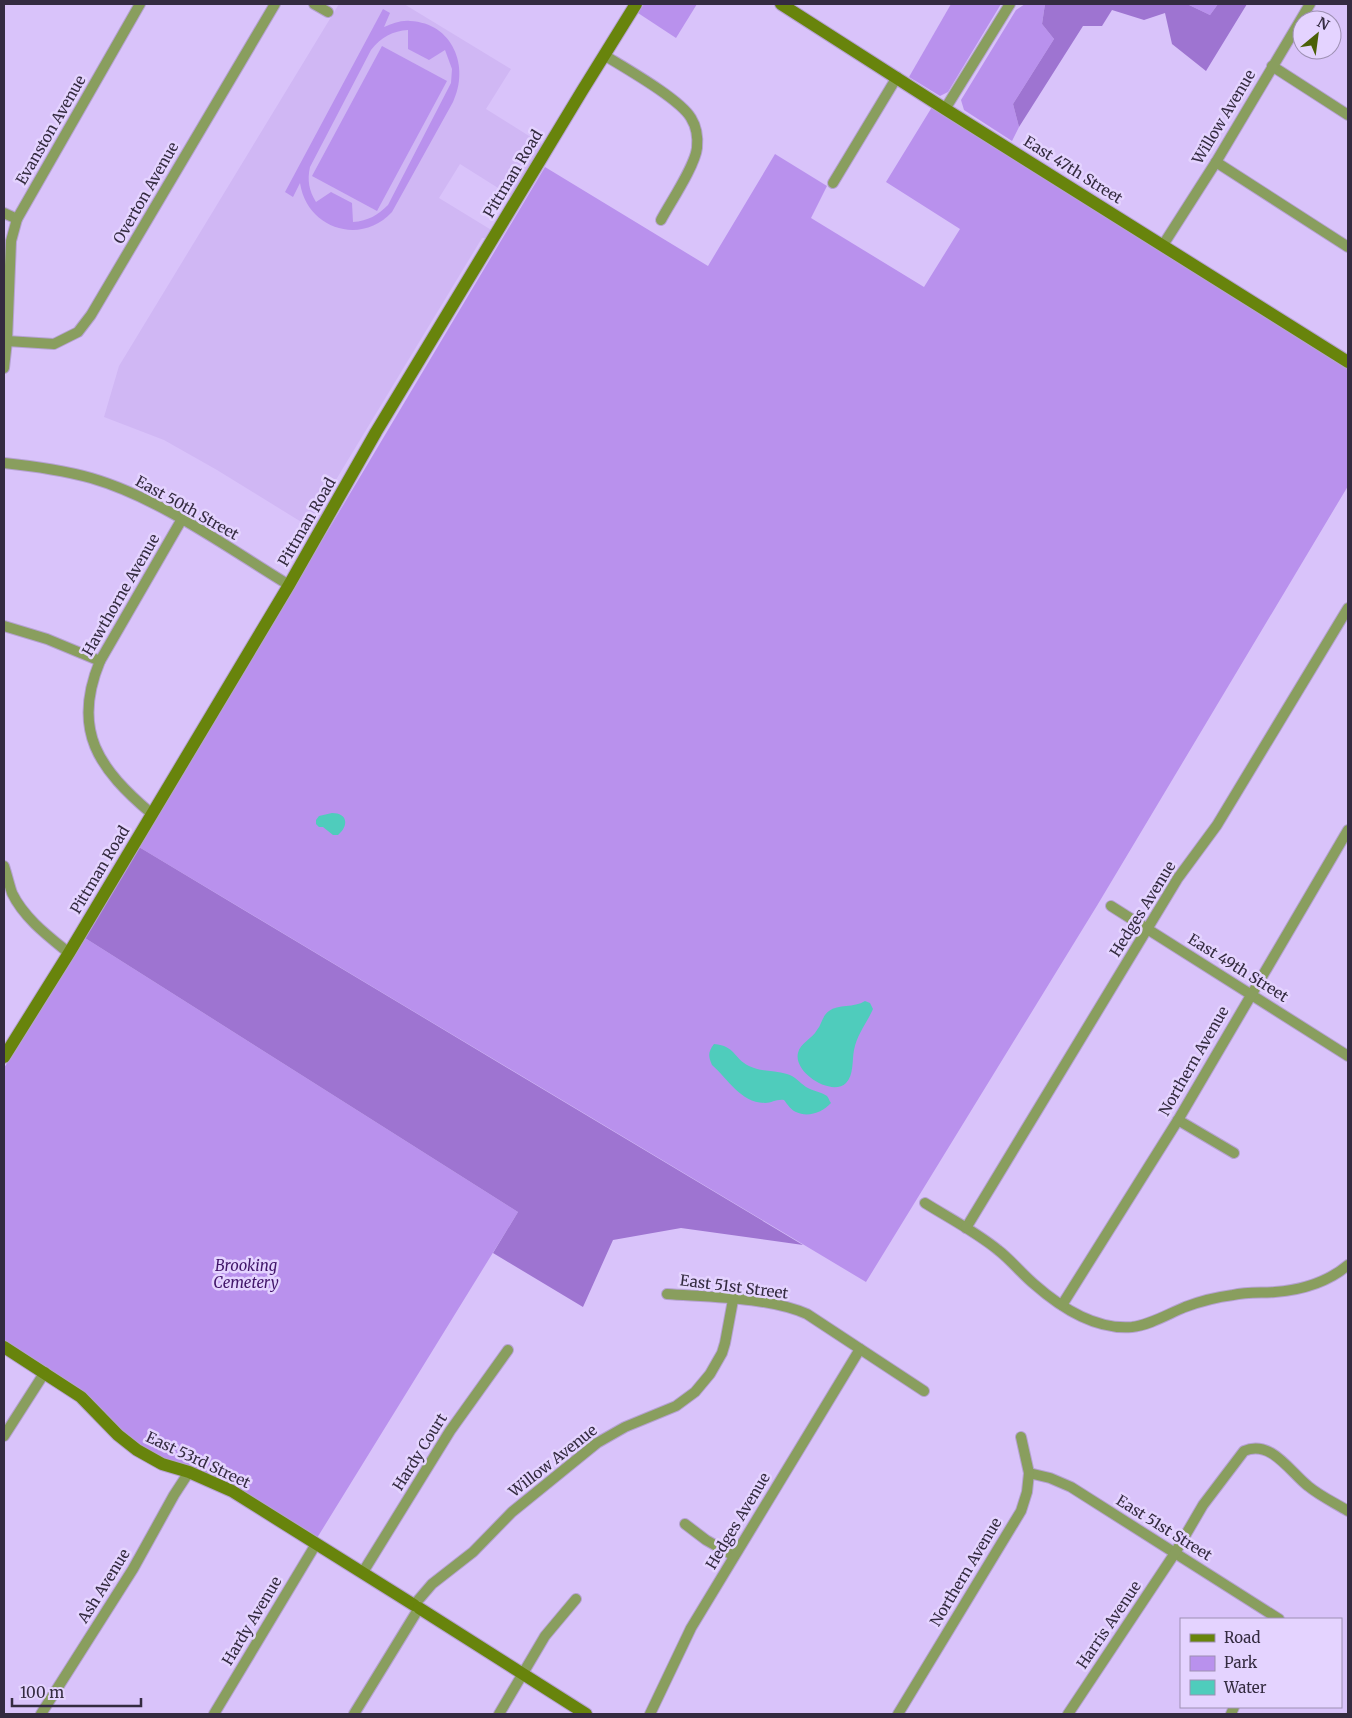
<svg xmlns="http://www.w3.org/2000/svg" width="1352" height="1718" viewBox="0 0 1352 1718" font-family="Merriweather,serif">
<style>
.built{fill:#d0b7f4}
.green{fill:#b991ed;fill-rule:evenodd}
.forest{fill:#9e74d1}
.water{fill:#4fccbc}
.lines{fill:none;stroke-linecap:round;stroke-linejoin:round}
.street-casing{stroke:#b5a2d1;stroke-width:12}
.secondary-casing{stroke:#b5a2d1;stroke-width:14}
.street{stroke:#899e5e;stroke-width:10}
.secondary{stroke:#68840c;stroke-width:12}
.labels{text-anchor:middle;stroke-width:5;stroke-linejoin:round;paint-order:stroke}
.street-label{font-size:15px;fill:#342b40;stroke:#e4d3ff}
.park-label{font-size:15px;font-style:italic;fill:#411569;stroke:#e4d3ff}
</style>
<rect width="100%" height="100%" fill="#d9c3fa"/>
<polygon class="built" points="339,4 404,4 511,69 486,109 545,146 514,198 460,164 439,198 493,231 487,238 482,238 328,493 323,507 323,514 316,531 217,470 164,440 104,417 119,366"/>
<g class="green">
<polygon points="644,4 697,4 676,38 638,13"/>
<polygon points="951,4 1001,4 948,92 940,96 909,77"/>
<polygon points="1025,4 1045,4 1042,24 1054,39 1013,104 1019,127 1012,141 964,110 961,100 1016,10"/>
<polygon points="1187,4 1218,4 1210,15"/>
<path d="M383,9L390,13L384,27C392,24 401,20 410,21C453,23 470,67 453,102L392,212C361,246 307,229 300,183L293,197L285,192ZM408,30V49L429,60L445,50L452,69L451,83L388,205C378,215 368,221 353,222L352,203L331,192L316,202C309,191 307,180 310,167L371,50C381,37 393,31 408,30Z"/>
<polygon points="382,46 447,81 377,211 312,176"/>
<polygon points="932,107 1348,369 1348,486 1098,904 866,1282 139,847 545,167 708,266 775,154 827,186 811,218 924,287 960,229 886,182"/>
<polygon points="85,938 518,1212 317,1538 185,1465 160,1457 144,1448 128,1436 102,1410 4,1343 4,1068"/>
</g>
<g class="forest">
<polygon points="1045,4 1187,4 1210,15 1218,4 1247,4 1206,71 1172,44 1165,13 1144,20 1112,10 1102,26 1083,26 1019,127 1013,104 1054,39 1042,24"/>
<polygon points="139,847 803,1245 681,1228 613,1240 583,1307 493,1253 518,1212 85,938"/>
</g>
<g class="water">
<path d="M332,813C348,813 349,826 338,835H333L323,827H319L316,824V820L319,816Z"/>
<path d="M865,1001L870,1003L873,1009C867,1023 857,1034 854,1050C852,1060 854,1075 846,1083C832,1097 793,1073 798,1053C800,1043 812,1039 817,1030C822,1024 822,1016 829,1011C838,1004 854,1008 865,1001Z"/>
<path d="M714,1044C736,1046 733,1058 749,1066C761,1072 774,1070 787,1074C795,1076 799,1082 806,1087C812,1091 822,1092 827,1096C829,1098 829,1101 831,1103C823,1112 808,1118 796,1112C792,1111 787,1104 784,1100C776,1099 772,1103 765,1103C741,1103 728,1079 712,1065C708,1056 708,1052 714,1044Z"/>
</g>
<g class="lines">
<defs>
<g id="street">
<polyline points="314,4 328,12"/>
<path d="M604,55C625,68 680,99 691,118C696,126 698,138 697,148C695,166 670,203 661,220"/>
<polyline points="1272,66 1348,115"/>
<polyline points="945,109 1010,4"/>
<polyline points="1216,162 1348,247"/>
<polyline points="833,183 897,77"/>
<polyline points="4,213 17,219"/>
<polyline points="1163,245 1216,162 1310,4"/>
<polyline points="7,341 54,344 78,332 91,315 275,4"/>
<polyline points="4,368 7,341 11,241 17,219 140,4"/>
<path d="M4,463C33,466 62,470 91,478C160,498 228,548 289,585"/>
<polyline points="4,626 47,639 100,661"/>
<path d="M152,814C99,769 71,731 100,661L182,519"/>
<path d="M4,866C7,875 9,884 12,893C24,918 48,936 69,953"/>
<polyline points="1111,906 1348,1056"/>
<polyline points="1178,1120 1234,1153"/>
<path d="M925,1203C949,1218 976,1232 998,1250C1011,1260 1021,1273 1034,1284C1060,1307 1096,1330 1132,1327C1150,1325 1168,1314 1185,1307C1201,1301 1217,1297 1233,1295C1247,1292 1261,1293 1275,1292C1301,1290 1328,1282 1348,1265"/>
<polyline points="966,1228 1178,878 1217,825 1348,608"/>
<path d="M667,1294C709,1297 769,1297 807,1314L924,1391"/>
<polyline points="1062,1305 1178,1120 1348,830"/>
<polyline points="4,1436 45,1372"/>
<polyline points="1029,1473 1050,1478 1071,1487 1279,1619"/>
<polyline points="685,1524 706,1540 734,1556"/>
<polyline points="363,1572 450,1431 508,1350"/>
<polyline points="41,1714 133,1569 174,1495 189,1472"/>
<polyline points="214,1714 316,1544"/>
<polyline points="354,1714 419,1608 414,1605 432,1584 473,1552 512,1512 597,1443 625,1427 676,1406 695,1392 710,1374 722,1353 725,1343 733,1300"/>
<polyline points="499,1714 545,1636 576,1599"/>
<polyline points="650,1714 691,1628 860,1349"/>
<polyline points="898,1714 1021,1511 1027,1492 1029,1473 1021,1437"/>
<path d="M1068,1714L1175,1553L1203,1505L1244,1451C1271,1439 1290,1472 1308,1486C1320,1496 1335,1503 1348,1511"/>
<polyline points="1231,1714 1234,1707"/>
</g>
<g id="secondary">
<polyline points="781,4 945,109 1348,362"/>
<polyline points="4,1057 69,953 289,585 376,432 582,91 636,4"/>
<polyline points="4,1347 81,1397 118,1435 137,1450 162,1464 189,1472 232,1491 414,1605"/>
<polyline points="419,1608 586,1714"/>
</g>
</defs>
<use href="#street" class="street-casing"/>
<use href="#secondary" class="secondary-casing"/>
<use href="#street" class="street"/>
<use href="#secondary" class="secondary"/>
</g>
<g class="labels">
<g class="street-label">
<text transform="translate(1224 117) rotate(-59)" y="5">Willow Avenue</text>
<text transform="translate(51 130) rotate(-60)" y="5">Evanston Avenue</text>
<text transform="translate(1073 170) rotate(32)" y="5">East 47th Street</text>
<text transform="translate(513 174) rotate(-59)" y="5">Pittman Road</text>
<text transform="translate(146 193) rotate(-60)" y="5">Overton Avenue</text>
<text transform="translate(187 508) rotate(29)" y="5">East 50th Street</text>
<text transform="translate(307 522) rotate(-60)" y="5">Pittman Road</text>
<text transform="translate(121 595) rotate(-60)" y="5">Hawthorne Avenue</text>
<text transform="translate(100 870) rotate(-59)" y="5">Pittman Road</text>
<text transform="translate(1143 909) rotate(-58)" y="5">Hedges Avenue</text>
<text transform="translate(1238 968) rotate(32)" y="5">East 49th Street</text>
<text transform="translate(1194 1061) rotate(-60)" y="5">Northern Avenue</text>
<text transform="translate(734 1287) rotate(7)" y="5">East 51st Street</text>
<text transform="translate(420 1452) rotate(-58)" y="5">Hardy Court</text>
<text transform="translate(198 1460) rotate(25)" y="5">East 53rd Street</text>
<text transform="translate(553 1461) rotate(-38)" y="5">Willow Avenue</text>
<text transform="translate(738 1521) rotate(-59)" y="5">Hedges Avenue</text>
<text transform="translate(1164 1528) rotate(32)" y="5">East 51st Street</text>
<text transform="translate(966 1572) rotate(-59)" y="5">Northern Avenue</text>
<text transform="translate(104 1586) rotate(-58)" y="5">Ash Avenue</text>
<text transform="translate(252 1621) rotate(-59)" y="5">Hardy Avenue</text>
<text transform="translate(1109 1625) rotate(-56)" y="5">Harris Avenue</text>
</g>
<g class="park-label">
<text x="246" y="1271">Brooking<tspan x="246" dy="17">Cemetery</tspan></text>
</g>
</g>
<rect width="1352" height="1718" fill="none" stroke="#342b40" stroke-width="10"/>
<rect x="1180" y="1618" width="162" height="90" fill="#e4d3ff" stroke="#9e90b3"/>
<rect x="1190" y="1634" width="25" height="8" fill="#68840c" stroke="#9e90b3"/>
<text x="1224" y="1643" font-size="15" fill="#342b40">Road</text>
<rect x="1190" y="1656" width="25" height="15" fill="#b991ed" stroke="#9e90b3"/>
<text x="1224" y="1668" font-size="15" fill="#342b40">Park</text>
<rect x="1190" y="1680" width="25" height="15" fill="#4fccbc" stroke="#9e90b3"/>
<text x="1224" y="1693" font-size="15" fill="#342b40">Water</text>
<g transform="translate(1317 35) rotate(29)"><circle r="24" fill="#e4d3ff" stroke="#9e90b3"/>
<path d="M0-4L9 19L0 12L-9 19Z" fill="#4b6008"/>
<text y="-8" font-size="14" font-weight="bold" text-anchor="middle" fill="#342b40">N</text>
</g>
<path d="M12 1698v8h129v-8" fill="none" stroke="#342b40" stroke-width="2.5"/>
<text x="20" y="1698" font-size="15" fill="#342b40" stroke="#e4d3ff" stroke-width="4" paint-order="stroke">100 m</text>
</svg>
